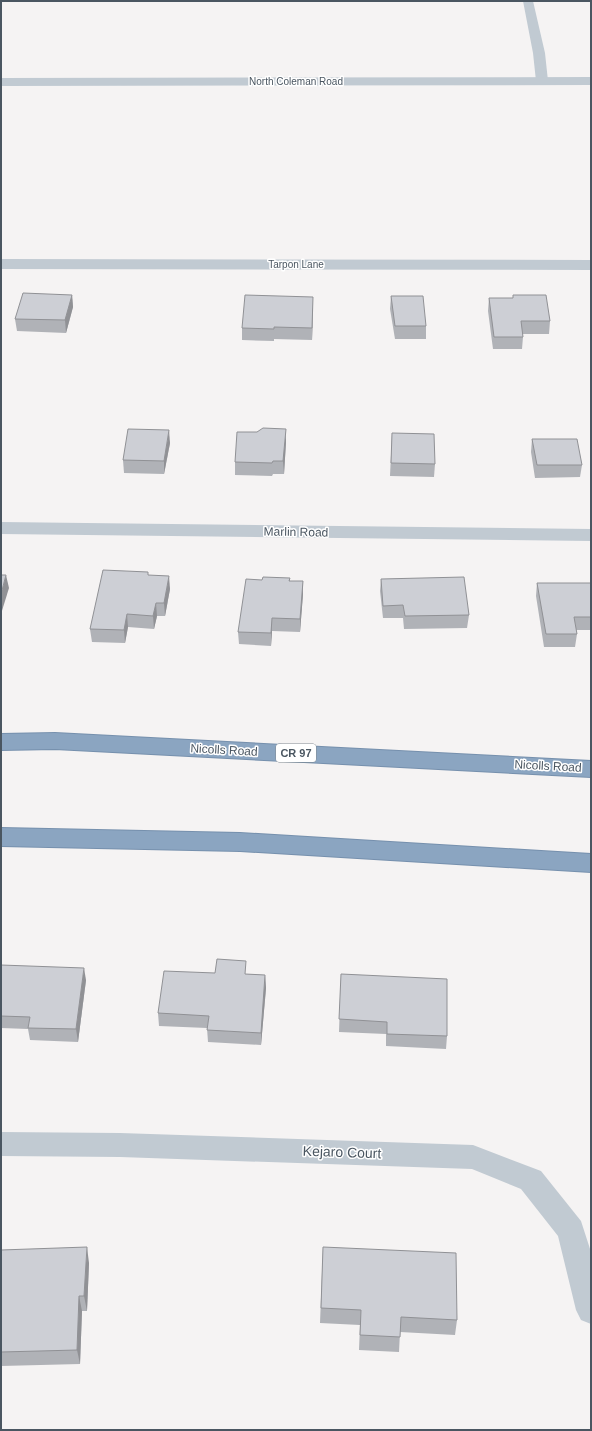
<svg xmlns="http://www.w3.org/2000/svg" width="592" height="1431" viewBox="0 0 592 1431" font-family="Helvetica,sans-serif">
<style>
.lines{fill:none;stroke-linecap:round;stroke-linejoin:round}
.highway-casing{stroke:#7690ad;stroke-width:2}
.lane{fill:#c1cad2;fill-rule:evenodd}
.street{fill:#c1cad2;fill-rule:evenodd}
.highway{fill:#8ba5c1;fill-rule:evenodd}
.wall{fill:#b0b2b7}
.shaded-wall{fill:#909195}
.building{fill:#cdcfd5;stroke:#909195}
.labels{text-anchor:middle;stroke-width:3;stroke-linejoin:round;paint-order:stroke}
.far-street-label{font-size:10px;fill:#4a5661;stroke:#fff}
.shield{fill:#fff;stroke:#808990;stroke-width:1}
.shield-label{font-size:11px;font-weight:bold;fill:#4a5661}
.street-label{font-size:12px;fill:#4a5661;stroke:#fff}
.near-street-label{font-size:14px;fill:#4a5661;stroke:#fff}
</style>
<rect width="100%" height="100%" fill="#f5f3f3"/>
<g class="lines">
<defs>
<g id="highway">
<polygon points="55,733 591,761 591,777 55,749 1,750 1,734"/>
<polygon points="1,828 240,833 591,854 591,872 240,851 1,846"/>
</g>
</defs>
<use href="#highway" class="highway-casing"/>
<polygon class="lane" points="523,1 533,1 545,53 548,81 546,83 538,83 536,81 533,53"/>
<g class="street">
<polygon points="591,77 591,85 1,86 1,78"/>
<polygon points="1,259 591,260 591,270 1,269"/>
<polygon points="1,522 591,529 591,541 1,534"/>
<polygon points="1,1132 120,1133 473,1145 541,1171 581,1221 591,1252 591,1324 581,1320 576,1310 558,1236 521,1189 472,1169 120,1157 1,1156"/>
</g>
<use href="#highway" class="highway"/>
</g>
<g class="wall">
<polygon points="72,295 73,307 66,333 17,331 15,319"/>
<polygon points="513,295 550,321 549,334 523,334 523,337 522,349 493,349 488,311 489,298 513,298"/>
<polygon points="391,296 426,326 426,339 395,339 390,309"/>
<polygon points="313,309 312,340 274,339 274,341 242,340 242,328"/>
<polygon points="392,433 435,464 434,477 390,476"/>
<polygon points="532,439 582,465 580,477 535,478 531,452"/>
<polygon points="286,442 284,474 273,474 272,476 235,475 235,462"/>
<polygon points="170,443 164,474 124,473 123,460"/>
<polygon points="290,578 290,581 303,581 303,594 300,632 272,631 271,646 239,644 238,632 262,580"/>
<polygon points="381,579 469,615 467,628 404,629 403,618 383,618 380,591"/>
<polygon points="537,583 591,583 591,630 576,630 577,634 575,647 544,647 536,596"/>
<polygon points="170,589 165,616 157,616 154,629 128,627 125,643 92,642 90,629"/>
<polygon points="1,965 86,980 78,1042 30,1040 28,1029 1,1028"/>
<polygon points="246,974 265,975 266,988 261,1045 208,1042 207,1028 159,1026 158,1013"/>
<polygon points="341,974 447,1036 446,1049 386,1046 386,1034 339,1032"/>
<polygon points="323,1247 457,1320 455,1335 400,1332 399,1352 359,1350 360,1325 320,1323"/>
<polygon points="1,1250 89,1263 87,1311 82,1311 80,1364 1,1366"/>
</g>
<g class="shaded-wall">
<polygon points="72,295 73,307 66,333 65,320"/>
<polygon points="313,297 313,309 312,340 312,328"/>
<polygon points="286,429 286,442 284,474 283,461"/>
<polygon points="169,430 170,443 164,474 164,461"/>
<polygon points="6,575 9,588 1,614 1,594"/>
<polygon points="169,576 170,589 165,616 164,603"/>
<polygon points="303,581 303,594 300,632 300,619"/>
<polygon points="156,603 157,616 154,629 153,616"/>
<polygon points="127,614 128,627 125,643 124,630"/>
<polygon points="272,618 272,631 271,646 271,633"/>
<polygon points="84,968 86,980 78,1042 76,1029"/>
<polygon points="265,975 266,988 261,1045 261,1033"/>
<polygon points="87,1247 89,1263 87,1311 84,1296"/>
<polygon points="79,1296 82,1311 80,1364 77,1350"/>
</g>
<g class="building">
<polygon points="23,293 72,295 65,320 15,319"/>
<polygon points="245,295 313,297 312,328 274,327 274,329 242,328"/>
<polygon points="513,295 546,295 550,321 521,321 523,337 494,337 489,298 513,298"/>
<polygon points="391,296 423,296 426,326 395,326"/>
<polygon points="263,428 286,429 283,461 273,461 272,463 235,462 237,432 257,432"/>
<polygon points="128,429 169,430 164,461 123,460"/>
<polygon points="392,433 434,434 435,464 391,463"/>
<polygon points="532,439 577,439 582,465 537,465"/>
<polygon points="103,570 148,572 148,575 169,576 164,603 156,603 153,616 127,614 124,630 90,629"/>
<polygon points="1,575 6,575 1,594"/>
<polygon points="263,577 290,578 289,581 303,581 300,619 272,618 271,633 238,632 246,579 262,580"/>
<polygon points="464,577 469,615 405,616 403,605 383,606 381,579"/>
<polygon points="537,583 591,583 591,617 574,617 577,634 546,634"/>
<polygon points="217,959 246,961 245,974 265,975 261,1033 207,1030 209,1016 158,1013 164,971 215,973"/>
<polygon points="1,965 84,968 76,1029 28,1028 30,1017 1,1016"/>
<polygon points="341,974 447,979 447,1036 387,1034 387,1022 339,1019"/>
<polygon points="87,1247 84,1296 79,1296 77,1350 1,1352 1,1250"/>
<polygon points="323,1247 456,1253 457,1320 401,1317 400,1337 360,1335 361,1310 321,1308"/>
</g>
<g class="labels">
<g class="far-street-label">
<text x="296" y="85">North Coleman Road</text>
<text x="296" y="268">Tarpon Lane</text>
</g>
<rect class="shield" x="276" y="744" width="40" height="18" rx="3"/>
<g class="shield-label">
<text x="296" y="757">CR 97</text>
</g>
<g class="street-label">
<text transform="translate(296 532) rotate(1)" y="4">Marlin Road</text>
<text transform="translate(224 750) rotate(3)" y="4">Nicolls Road</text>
<text transform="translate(548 766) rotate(3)" y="4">Nicolls Road</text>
</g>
<g class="near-street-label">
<text transform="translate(342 1152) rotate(2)" y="5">Kejaro Court</text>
</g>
</g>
<rect width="592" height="1431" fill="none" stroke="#4a5661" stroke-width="4"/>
</svg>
